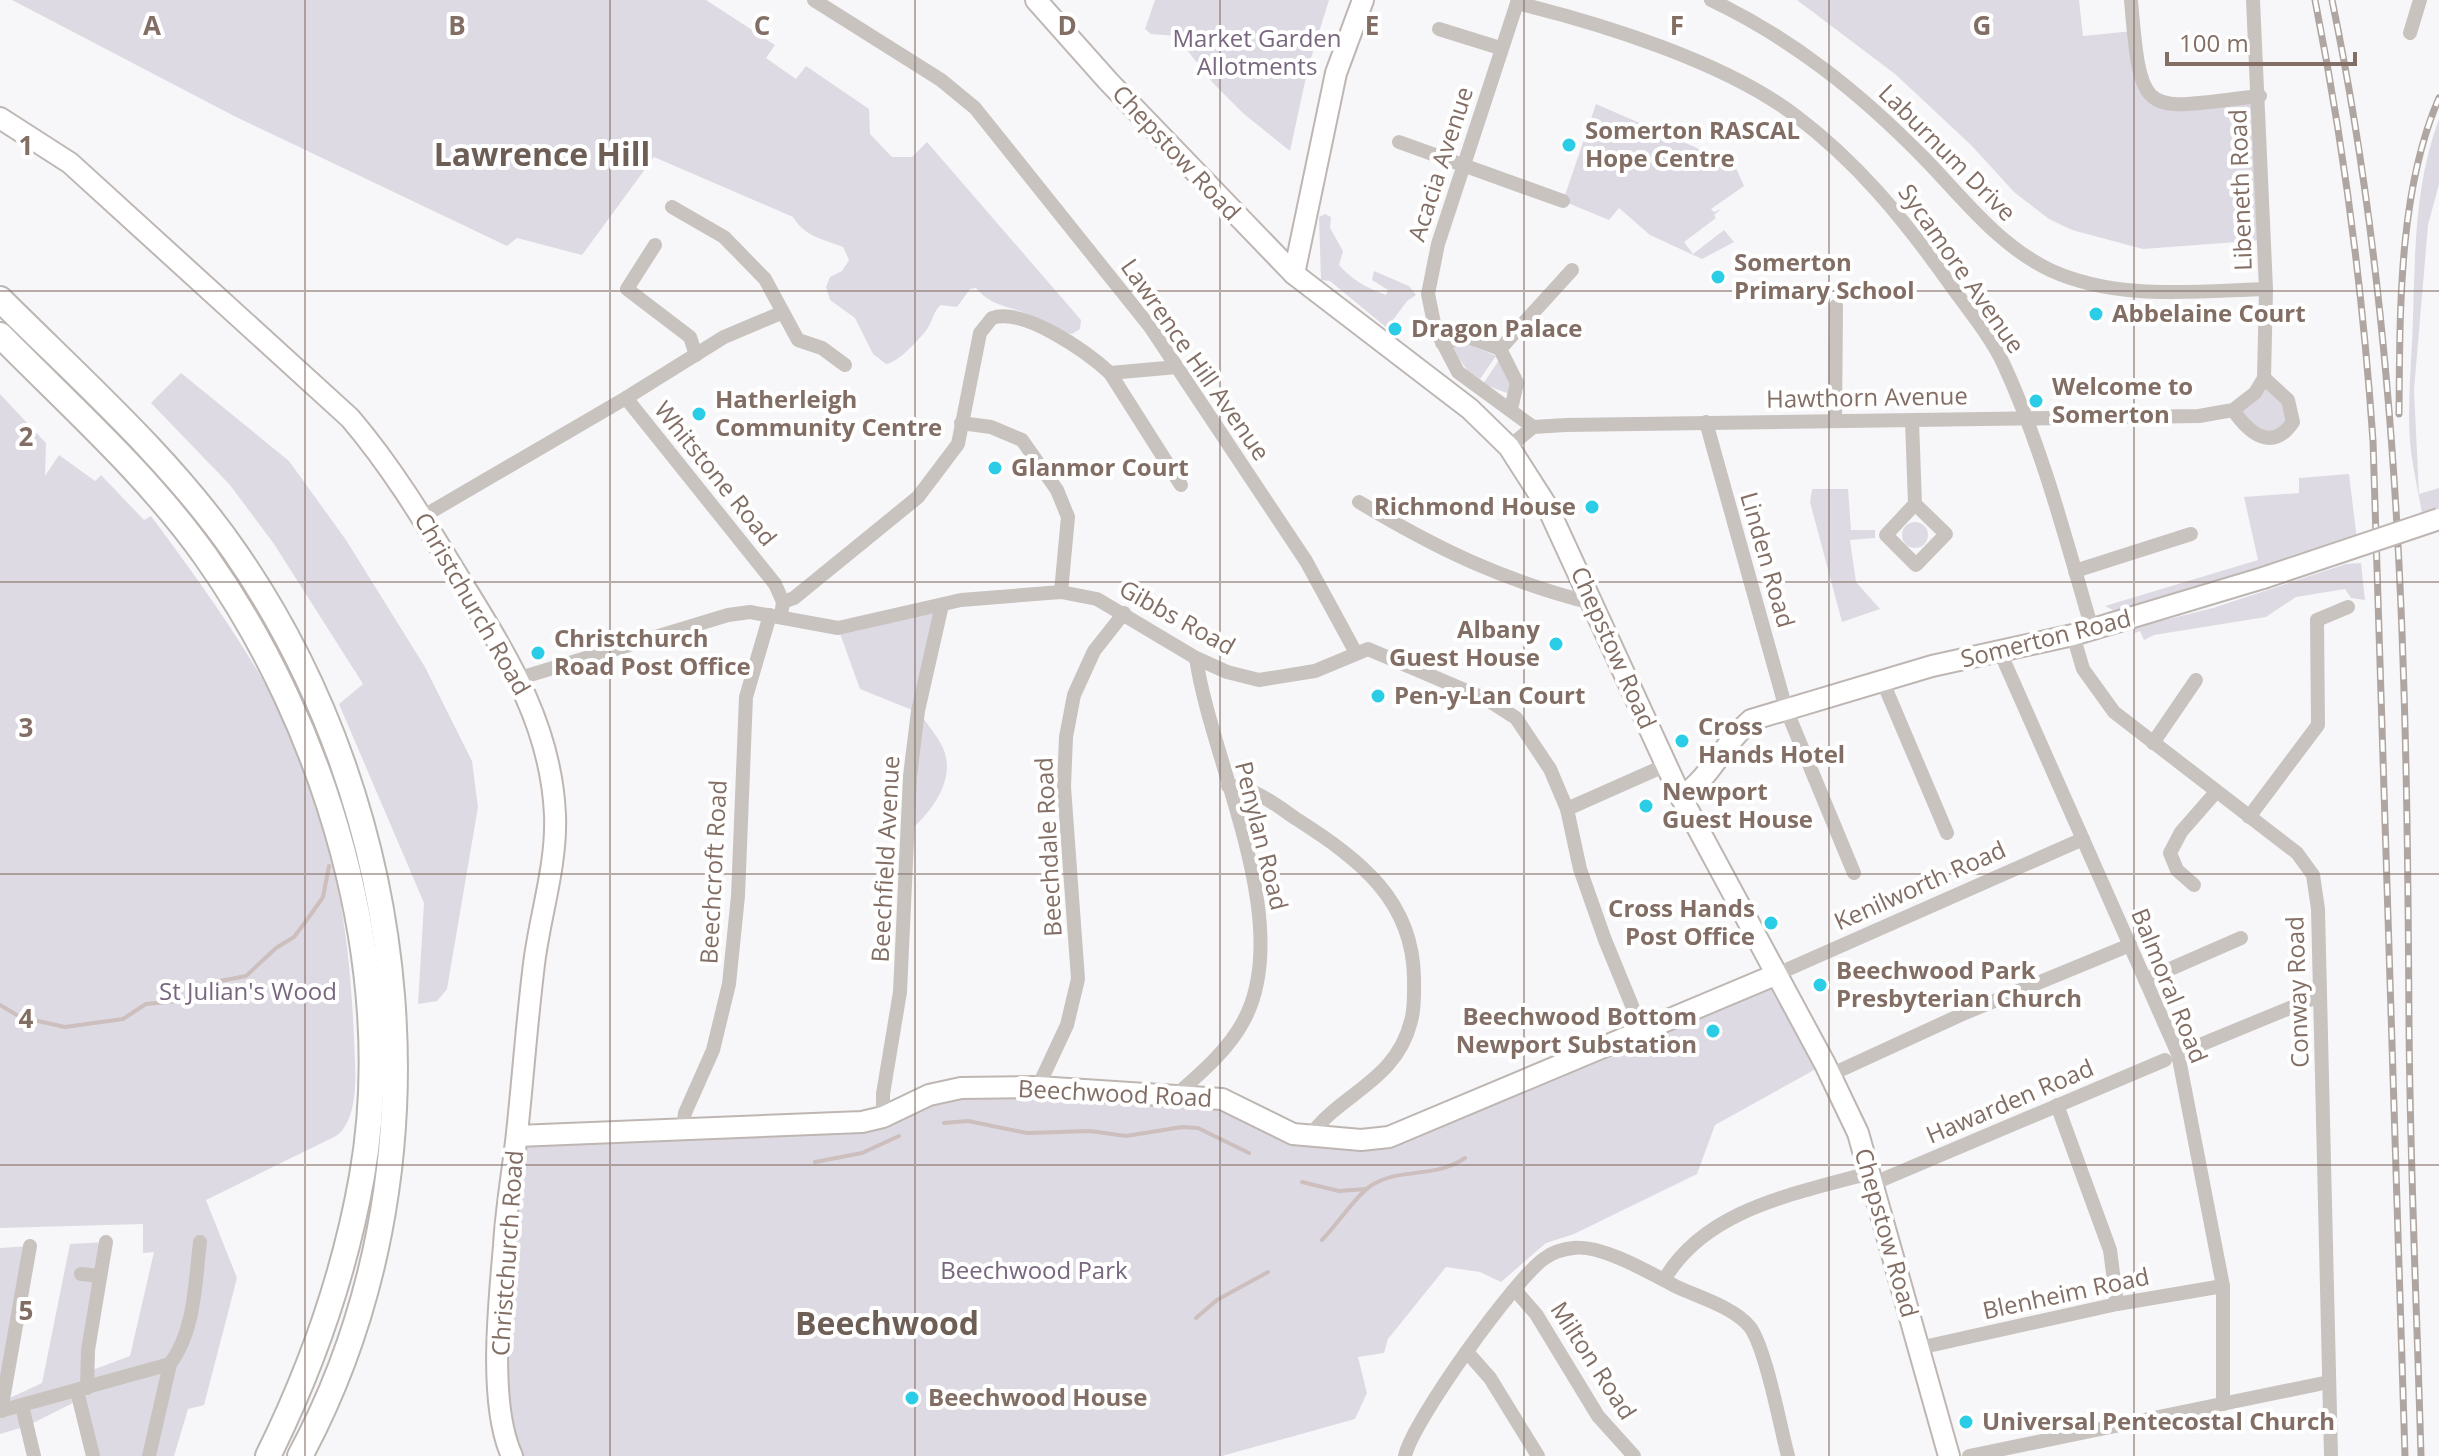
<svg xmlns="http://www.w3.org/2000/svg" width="2439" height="1456" viewBox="0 0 2439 1456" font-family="'Open Sans',sans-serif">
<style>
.green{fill:#dedae3}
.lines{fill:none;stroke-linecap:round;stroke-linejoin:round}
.stream{stroke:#ccbfbd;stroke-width:4}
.secondary-casing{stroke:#beb6b2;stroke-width:24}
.highway-casing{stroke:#bcb6b3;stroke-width:28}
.street{stroke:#c9c3c0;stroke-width:14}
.secondary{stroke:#fff;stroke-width:20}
.highway{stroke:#fff;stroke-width:24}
.rail-casing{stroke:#afa6a1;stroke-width:7}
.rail{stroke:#fff;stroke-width:4;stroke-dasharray:12;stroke-linecap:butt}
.secondary-bridge-casing{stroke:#beb6b2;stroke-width:24;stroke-linecap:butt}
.secondary-bridge{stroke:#fff;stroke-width:20}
.grid{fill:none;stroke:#826e64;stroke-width:2;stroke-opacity:0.55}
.poi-dot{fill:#2acde5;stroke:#fff;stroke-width:3}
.labels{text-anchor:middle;stroke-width:8;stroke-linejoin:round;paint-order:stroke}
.park-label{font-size:24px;fill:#78677f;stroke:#fff}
.poi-label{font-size:24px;font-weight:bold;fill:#826e64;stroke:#fff;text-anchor:start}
.street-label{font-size:24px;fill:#826e64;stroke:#fff}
.district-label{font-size:32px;font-weight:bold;fill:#6d5e56;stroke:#fff}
.grid-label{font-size:26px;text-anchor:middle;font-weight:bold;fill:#826e64;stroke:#fff;stroke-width:8;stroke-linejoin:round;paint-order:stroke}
</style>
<rect width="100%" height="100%" fill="#f7f7f9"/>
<g class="green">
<path d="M12,0H706L775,45L766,58L796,79L806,66L869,109L870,134L892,157H912L927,142L1081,320L1080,329L1072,334C1053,332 1042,321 1025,313C1005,305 991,306 976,288L970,289L957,307L941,305C932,312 933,323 925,332C916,342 899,362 886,364L873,354L855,318L830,300L826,287L830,277L842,271L849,260L843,247C823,239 805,237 793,217L654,157L582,255L517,238L507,246L236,117Z"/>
<polygon points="1155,0 1329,0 1308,68 1290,151 1244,114 1213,83 1176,36 1151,34 1145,29"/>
<polygon points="1797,0 2079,0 2083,36 2133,31 2154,100 2260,96 2264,240 2143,249 2072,230 2049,219 2014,192 1971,145 1895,74"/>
<polygon points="1596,104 1720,158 1736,168 1744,186 1711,209 1714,212 1721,209 1714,215 1716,218 1684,242 1693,254 1724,230 1734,242 1702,259 1650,235 1619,208 1609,220 1563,201"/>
<path d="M2439,119V184L2428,225L2414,390L2419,494L2439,488V511L2423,518C2419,496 2414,474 2411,451C2406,407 2412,362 2413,317C2415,250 2415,183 2439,119Z"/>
<path d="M1325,214L1331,217L1330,228L1343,251L1339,265C1352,280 1367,288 1386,295L1388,290L1372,280L1374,271L1409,286L1416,295L1407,301L1387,328L1330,281L1321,280L1319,217Z"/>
<polygon points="1468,344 1496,356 1480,379 1468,371 1451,348"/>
<polygon points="1501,357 1508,369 1512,395 1483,384"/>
<polygon points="181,373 289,461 346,540 425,667 472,761 478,807 447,989 437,1001 418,1004 424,903 339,704 363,684 274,544 230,485 151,403"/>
<polygon points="2264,378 2277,389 2293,422 2268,439 2233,410"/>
<path d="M0,394L46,443L45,476L59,455L95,481L101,475L144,520L151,516C197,578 243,641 279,709C288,724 293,743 300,759C337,853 350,938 354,1038C355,1066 361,1118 336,1136L206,1200L237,1278L204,1405L188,1409L174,1456H93L79,1400L27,1426L0,1434V1248L30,1246L3,1401L42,1383L70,1244L106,1242L87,1372L130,1356L154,1252L143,1253V1224L0,1228Z"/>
<polygon points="2349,474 2357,540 2120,614 2105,606 2258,560 2244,497 2299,493 2299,478"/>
<polygon points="1812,489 1848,489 1851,530 1875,530 1875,538 1850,540 1856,582 1880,609 1842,622 1810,502"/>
<circle cx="1915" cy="535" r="13"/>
<polygon points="2361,563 2365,600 2351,598 2345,589 2296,597 2266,617 2154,635 2144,640 2140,631 2135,633 2133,628 2213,608 2346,564"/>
<path d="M942,605L918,711C926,723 937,735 943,748C957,779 931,813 909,831L917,712L860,689L838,628Z"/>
<polygon points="1775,975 1825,1064 1715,1125 1697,1174 1574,1234 1546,1243 1501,1282 1480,1272 1446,1267 1388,1339 1384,1353 1358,1357 1367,1393 1355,1419 1222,1456 512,1456 501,1415 517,1136 840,1123 929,1095 1177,1094 1279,1129 1361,1140"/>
</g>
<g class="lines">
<g class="stream">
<polyline points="0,1005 20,1017 65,1027 123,1019 146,1004 178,1001 202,993 220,981 246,976 276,948 294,937 309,917 323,897 329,866"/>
<polyline points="944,1123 968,1121 1027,1133 1090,1131 1126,1136 1182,1127 1198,1128 1249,1153"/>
<polyline points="815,1162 862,1153 899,1136"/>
<polyline points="1302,1182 1339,1191 1366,1189"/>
<path d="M1322,1240C1337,1225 1356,1195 1372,1185C1401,1167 1434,1179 1465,1158"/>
<polyline points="1196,1318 1217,1300 1268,1272"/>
</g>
<defs>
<g id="secondary">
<polyline points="1036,0 1108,81 1294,274 1470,409 1509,447 1548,508 1681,797 1825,1064 1858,1133 1949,1456"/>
<path d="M0,118L70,163L350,418C391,466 423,519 456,573C503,650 551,721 555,815C557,865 540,915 534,964C527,1020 523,1077 517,1133C513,1171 506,1208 504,1246C499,1304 488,1404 512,1456"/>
<polyline points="1294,274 1336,73 1363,0"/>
<path d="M1681,797C1712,776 1721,746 1751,720L1932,666L2073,635L2263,578"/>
<polyline points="517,1136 862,1122 883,1117 929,1095 961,1088 1038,1087 1222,1099 1293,1134 1361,1140 1389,1137 1775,975"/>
</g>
<g id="highway">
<path d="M0,299C80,379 170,458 235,552C415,812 452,1173 300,1456"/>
<path d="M0,335C70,406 148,475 206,557C326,727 399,967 362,1176C345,1272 311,1369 268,1456"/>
</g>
</defs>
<use href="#secondary" class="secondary-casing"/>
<use href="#highway" class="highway-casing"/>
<g class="street">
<polyline points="814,0 941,80 975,108 1151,328 1306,561 1356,653"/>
<polyline points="1518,0 1438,244 1428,294 1435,328 1458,372 1533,427"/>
<path d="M1711,0C1793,39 1860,93 1924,158C1963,198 1998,245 2050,270C2117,301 2195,291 2266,289"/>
<path d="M2131,0C2141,123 2144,109 2260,96"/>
<polyline points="2253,0 2266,289 2264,378"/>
<path d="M1517,3C1603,24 1725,62 1796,116C1857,162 1903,218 1947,280C1966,307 1990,335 2004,365C2043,450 2066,540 2092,629"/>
<polyline points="1439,29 1500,48"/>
<polyline points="2410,33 2420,0"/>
<polyline points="1399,142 1563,201"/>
<polyline points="672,207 724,237 765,279 798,340 822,348 845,365"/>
<polyline points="655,245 627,289 690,337 696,355"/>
<polyline points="1442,343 1468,337 1500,349 1517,383 1511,409"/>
<polyline points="1500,349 1572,270"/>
<polyline points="1110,373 1181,485"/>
<polyline points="626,398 724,337 781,313"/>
<polyline points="1835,421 1836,306"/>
<polyline points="1912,421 1915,504 1946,534 1916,565 1886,535 1915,504"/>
<polyline points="1706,422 1786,709 1854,873"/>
<polyline points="961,423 991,427 1022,440 1057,490 1068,517 1061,592"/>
<path d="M1509,447L1533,427L1566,425L2199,416L2233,410C2249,433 2272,453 2293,422L2288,400L2264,378L2255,393L2233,410"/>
<path d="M1359,502C1439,550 1504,581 1595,604"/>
<polyline points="422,517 626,398 775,584 783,602 782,609"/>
<polyline points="2075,571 2191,534"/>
<path d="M783,602L794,598L918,497L958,444L980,333L992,318C1024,307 1087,352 1110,373L1177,367"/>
<polyline points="2073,635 2083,669 2114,712 2297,853 2313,875 2318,909 2331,1456"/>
<polyline points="2000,652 2178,1054 2223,1286 2223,1404"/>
<polyline points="520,678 728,615 750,612 838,628 961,600 1061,592 1097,599 1196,658 1227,672 1259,680 1315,671 1368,649 1488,700 1516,718 1550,769 1567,809 1580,869 1605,940 1642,1030"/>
<polyline points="1882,680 1947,833"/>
<polyline points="2153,743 2196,680"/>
<path d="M1228,786C1255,787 1277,806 1298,820C1359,859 1413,900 1414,978C1414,992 1415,1008 1411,1021C1396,1082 1340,1093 1309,1137"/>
<polyline points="1567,809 1666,765"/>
<polyline points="2249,817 2318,725 2317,620 2348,607"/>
<polyline points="2194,885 2177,870 2170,853 2181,832 2216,792"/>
<polyline points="1775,975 2083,839"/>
<polyline points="2145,980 2241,938"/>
<polyline points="2178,1054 2319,996"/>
<polyline points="1830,1075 1965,1013 2130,945"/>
<polyline points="1038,1087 1067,1025 1078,979 1064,787 1066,737 1074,695 1094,651 1124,613"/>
<path d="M1177,1094C1201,1073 1228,1050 1243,1022C1297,925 1211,762 1196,658"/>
<polyline points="2057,1105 2110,1250 2117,1304"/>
<polyline points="883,1117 883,1094 900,992 910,776 918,711 942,605"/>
<polyline points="683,1128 685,1113 713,1050 729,984 738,896 746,697 770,615"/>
<polyline points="1872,1184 2165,1060"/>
<polyline points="81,1274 100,1276"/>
<path d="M1664,1280C1706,1208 1796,1194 1869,1173"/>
<polyline points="1515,1290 1536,1314 1598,1416 1634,1456"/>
<polyline points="1919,1348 2117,1304 2223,1286"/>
<polyline points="1467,1352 1490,1378 1538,1456"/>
<polyline points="87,1388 88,1350 106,1242"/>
<polyline points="77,1391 93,1456"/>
<polyline points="22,1406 34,1456"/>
<polyline points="0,1411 170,1364"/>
<polyline points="1,1411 30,1246"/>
<path d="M149,1456L170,1364C195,1331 195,1283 200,1242"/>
<path d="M1405,1456C1412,1422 1516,1277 1545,1258C1553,1252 1564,1249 1573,1248C1601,1244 1650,1273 1675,1286C1698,1297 1734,1307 1750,1327C1766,1349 1780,1426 1788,1456"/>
<polyline points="1969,1456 2329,1382"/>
</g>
<use href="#secondary" class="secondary"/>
<use href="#highway" class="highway"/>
<defs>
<g id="rail">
<path d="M2315,0C2344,146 2363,293 2373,441L2405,1456"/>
<path d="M2332,0C2402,336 2407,681 2409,1023C2410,1167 2417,1312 2421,1456"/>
<path d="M2399,414C2400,313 2398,192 2439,98"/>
</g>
</defs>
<use href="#rail" class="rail-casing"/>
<use href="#rail" class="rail"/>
<defs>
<polyline id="secondary-bridge" points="2263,578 2439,519"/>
</defs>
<use href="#secondary-bridge" class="secondary-bridge-casing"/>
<use href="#secondary-bridge" class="secondary-bridge"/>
</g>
<path class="grid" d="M305,0V1456M610,0V1456M915,0V1456M1220,0V1456M1524,0V1456M1829,0V1456M2134,0V1456M0,291H2439M0,582H2439M0,874H2439M0,1165H2439"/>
<g class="poi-dot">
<circle cx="1569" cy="145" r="8"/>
<circle cx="1718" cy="277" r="8"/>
<circle cx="2096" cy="314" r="8"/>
<circle cx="1395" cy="329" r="8"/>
<circle cx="2036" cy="401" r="8"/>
<circle cx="699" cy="414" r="8"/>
<circle cx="995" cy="468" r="8"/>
<circle cx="1592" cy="507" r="8"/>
<circle cx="1556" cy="644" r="8"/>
<circle cx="538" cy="653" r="8"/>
<circle cx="1378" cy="696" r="8"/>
<circle cx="1682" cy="741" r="8"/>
<circle cx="1646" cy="806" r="8"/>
<circle cx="1771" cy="923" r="8"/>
<circle cx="1820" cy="985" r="8"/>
<circle cx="1713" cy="1031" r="8"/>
<circle cx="912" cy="1398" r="8"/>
<circle cx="1966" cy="1422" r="8"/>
</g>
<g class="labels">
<g class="park-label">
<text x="1257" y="47">Market Garden<tspan x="1257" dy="28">Allotments</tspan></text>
<text x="248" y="1000">St Julian's Wood</text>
<text x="1034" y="1279">Beechwood Park</text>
</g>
<g class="poi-label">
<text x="1585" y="139">Somerton RASCAL<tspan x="1585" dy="28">Hope Centre</tspan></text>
<text x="1734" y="271">Somerton<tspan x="1734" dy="28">Primary School</tspan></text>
<text x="2112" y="322">Abbelaine Court</text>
<text x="1411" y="337">Dragon Palace</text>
<text x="2052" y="395">Welcome to<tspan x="2052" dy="28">Somerton</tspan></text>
<text x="715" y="408">Hatherleigh<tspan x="715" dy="28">Community Centre</tspan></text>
<text x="1011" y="476">Glanmor Court</text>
<text x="1576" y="515" text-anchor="end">Richmond House</text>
<text x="1540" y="638" text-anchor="end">Albany<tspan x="1540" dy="28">Guest House</tspan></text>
<text x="554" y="647">Christchurch<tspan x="554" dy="28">Road Post Office</tspan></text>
<text x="1394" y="704">Pen-y-Lan Court</text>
<text x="1698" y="735">Cross<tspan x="1698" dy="28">Hands Hotel</tspan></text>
<text x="1662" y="800">Newport<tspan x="1662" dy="28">Guest House</tspan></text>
<text x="1755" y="917" text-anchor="end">Cross Hands<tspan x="1755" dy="28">Post Office</tspan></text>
<text x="1836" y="979">Beechwood Park<tspan x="1836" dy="28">Presbyterian Church</tspan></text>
<text x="1697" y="1025" text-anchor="end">Beechwood Bottom<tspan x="1697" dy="28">Newport Substation</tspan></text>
<text x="928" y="1406">Beechwood House</text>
<text x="1982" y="1430">Universal Pentecostal Church</text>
</g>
<g class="street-label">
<text transform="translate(1176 153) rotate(47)" y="8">Chepstow Road</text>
<text transform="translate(1947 153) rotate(45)" y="8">Laburnum Drive</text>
<text transform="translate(1441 164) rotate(-72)" y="8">Acacia Avenue</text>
<text transform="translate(2241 190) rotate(-92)" y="8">Libeneth Road</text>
<text transform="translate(1961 269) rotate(55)" y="8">Sycamore Avenue</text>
<text transform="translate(1195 360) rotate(55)" y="8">Lawrence Hill Avenue</text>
<text transform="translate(1867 398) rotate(-1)" y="8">Hawthorn Avenue</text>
<text transform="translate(715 474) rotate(51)" y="8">Whitstone Road</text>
<text transform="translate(1767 560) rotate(74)" y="8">Linden Road</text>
<text transform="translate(472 604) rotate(60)" y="8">Christchurch Road</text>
<text transform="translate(1177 618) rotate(29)" y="8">Gibbs Road</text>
<text transform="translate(2046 639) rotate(-14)" y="8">Somerton Road</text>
<text transform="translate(1613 648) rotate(66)" y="8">Chepstow Road</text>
<text transform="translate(1261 836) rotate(76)" y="8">Penylan Road</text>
<text transform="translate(1049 847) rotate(-93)" y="8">Beechdale Road</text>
<text transform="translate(886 859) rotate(-87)" y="8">Beechfield Avenue</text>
<text transform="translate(714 872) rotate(-87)" y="8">Beechcroft Road</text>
<text transform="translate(1920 886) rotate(-24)" y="8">Kenilworth Road</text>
<text transform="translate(2169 986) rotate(68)" y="8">Balmoral Road</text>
<text transform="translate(2298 992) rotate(-92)" y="8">Conway Road</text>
<text transform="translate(1115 1094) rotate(3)" y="8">Beechwood Road</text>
<text transform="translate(2010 1102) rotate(-23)" y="8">Hawarden Road</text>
<text transform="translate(1886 1233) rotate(74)" y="8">Chepstow Road</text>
<text transform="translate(508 1253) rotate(-86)" y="8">Christchurch Road</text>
<text transform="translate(2066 1294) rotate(-12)" y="8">Blenheim Road</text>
<text transform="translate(1593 1361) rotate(57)" y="8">Milton Road</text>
</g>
<g class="district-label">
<text x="542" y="166">Lawrence Hill</text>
<text x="887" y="1335">Beechwood</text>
</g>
</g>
<g class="grid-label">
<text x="152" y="35">A</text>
<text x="457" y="35">B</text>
<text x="762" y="35">C</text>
<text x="1067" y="35">D</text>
<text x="1372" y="35">E</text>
<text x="1677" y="35">F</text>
<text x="1982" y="35">G</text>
<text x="26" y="155">1</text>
<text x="26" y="446">2</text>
<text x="26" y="737">3</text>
<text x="26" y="1028">4</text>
<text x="26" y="1320">5</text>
</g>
<path d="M2167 52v12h188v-12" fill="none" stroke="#826e64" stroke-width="4"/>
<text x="2179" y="52" font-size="24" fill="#826e64" stroke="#ffffff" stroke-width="6" paint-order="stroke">100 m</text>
</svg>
